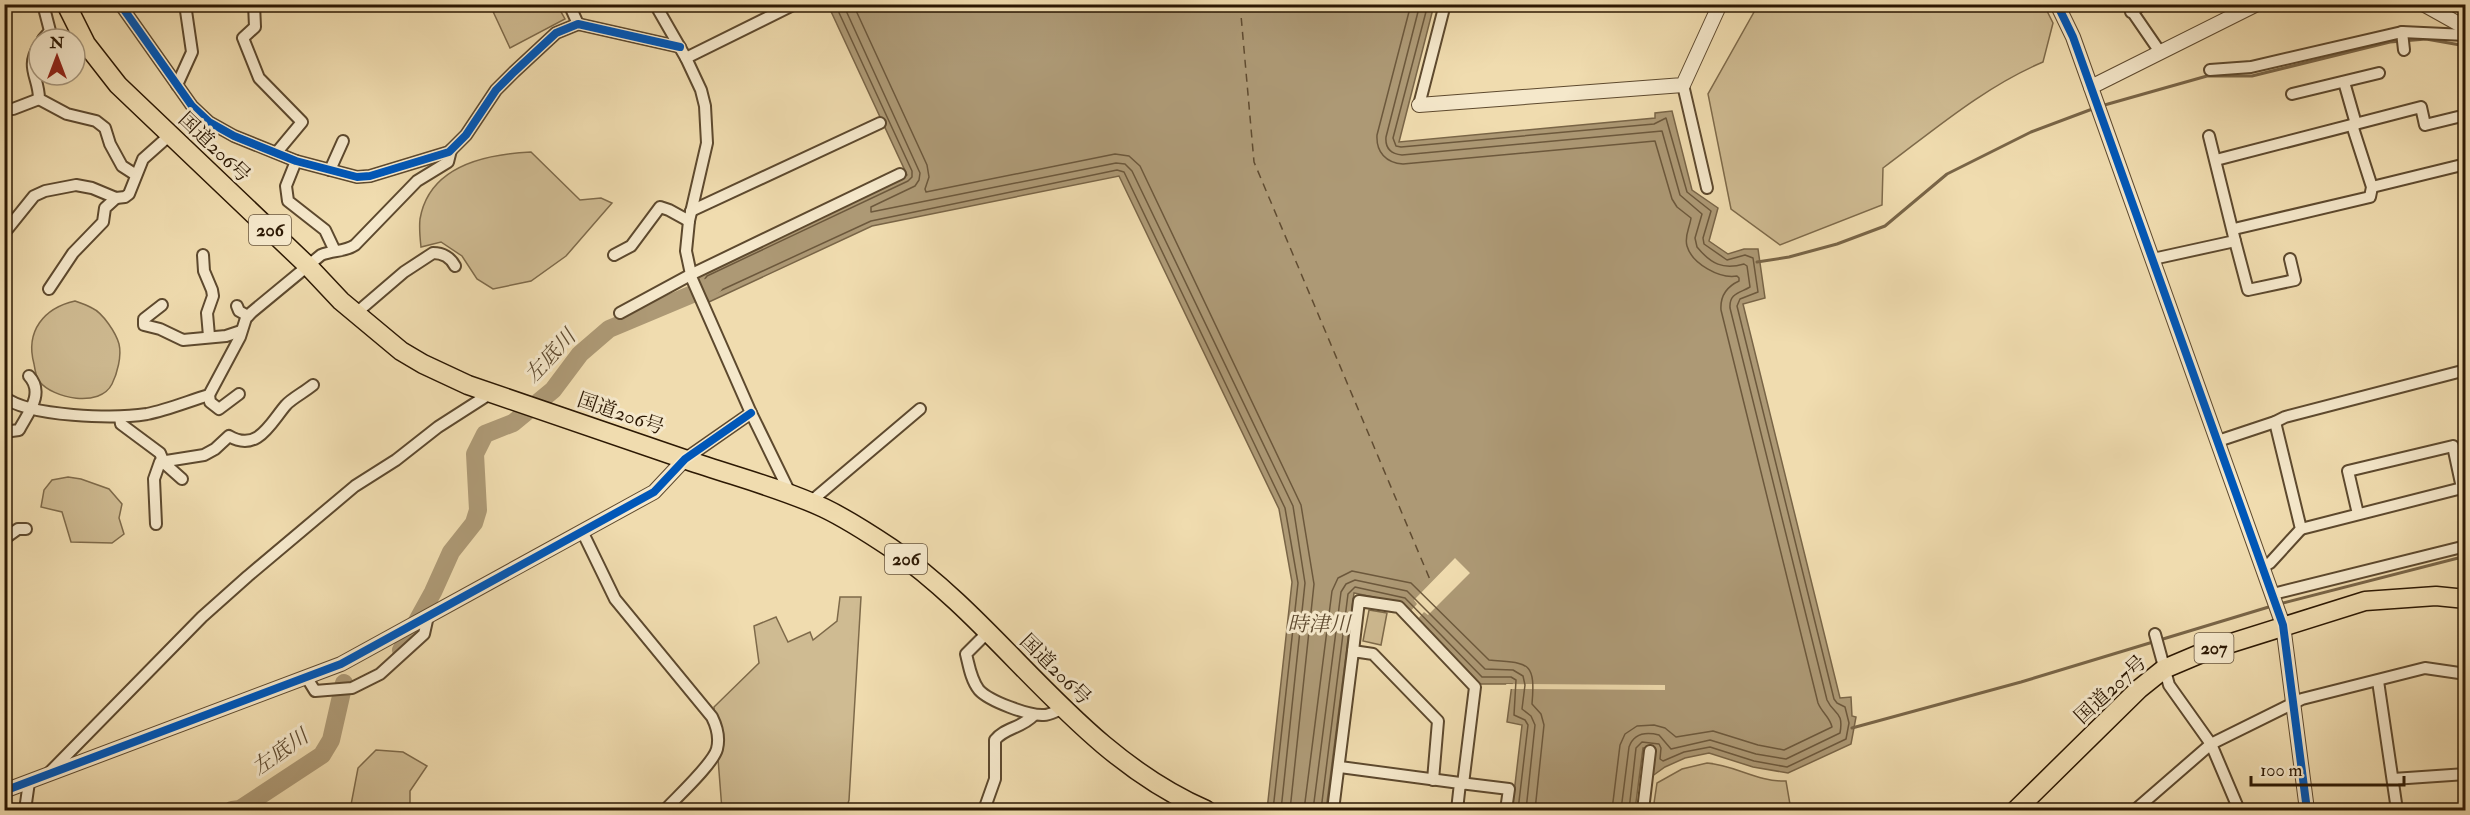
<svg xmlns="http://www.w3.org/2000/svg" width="2470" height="815" viewBox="0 0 2470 815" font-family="'IM FELL Double Pica','Noto Serif JP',serif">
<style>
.green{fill:#cfbb92;stroke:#7e6a4a;stroke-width:1.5}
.water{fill:#ad9975;stroke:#796547;stroke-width:1.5}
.pier{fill:#f0dcaf}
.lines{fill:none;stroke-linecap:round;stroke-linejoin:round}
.shore{stroke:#6c583c;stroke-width:1.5}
.stream{stroke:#796547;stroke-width:3}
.river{stroke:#ad9975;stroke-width:18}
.ferry{stroke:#604c31;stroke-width:1.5;stroke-dasharray:8 6;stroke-linecap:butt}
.minor-casing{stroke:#5d492e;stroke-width:14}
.tertiary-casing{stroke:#5d492e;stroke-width:16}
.trunk-casing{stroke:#2c1803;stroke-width:21}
.minor{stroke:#f5e8cb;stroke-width:10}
.tertiary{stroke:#f5e8cb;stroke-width:14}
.trunk{stroke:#f0dcaf;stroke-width:18}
.cycleway-casing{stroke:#f5e8cb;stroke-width:11}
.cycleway{stroke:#0057b8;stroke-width:8}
.labels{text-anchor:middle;stroke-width:6;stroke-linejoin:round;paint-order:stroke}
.shield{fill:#f5e8cb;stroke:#68563f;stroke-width:1.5}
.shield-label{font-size:18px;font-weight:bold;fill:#2c1803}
.street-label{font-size:20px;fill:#2c1803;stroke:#f5e8cb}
.water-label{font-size:21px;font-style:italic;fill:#604c31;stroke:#f5e8cb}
</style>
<rect width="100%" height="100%" fill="#f0dcaf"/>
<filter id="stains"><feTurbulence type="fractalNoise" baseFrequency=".00333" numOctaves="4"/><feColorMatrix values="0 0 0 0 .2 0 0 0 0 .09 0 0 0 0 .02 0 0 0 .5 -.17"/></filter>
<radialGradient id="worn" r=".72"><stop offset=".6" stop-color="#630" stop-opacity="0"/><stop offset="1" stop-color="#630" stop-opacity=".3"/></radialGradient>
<g class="green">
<polygon points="490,5 557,5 565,19 510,48"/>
<path d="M1758,5H2044L2053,23L2043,62C1984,87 1934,130 1883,168L1882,205L1780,245L1731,209L1708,94Z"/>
<path d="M531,152L580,200L601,198L612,203L566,256L531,281L493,289L477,279L462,256L441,242L421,247C420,238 419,228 420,219C429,166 486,154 531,152Z"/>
<path d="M75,301C81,303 87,305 92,308C103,313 116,333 119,344C122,356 117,374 112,384C100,408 53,399 39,381C36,377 35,370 34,364C25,331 44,308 75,301Z"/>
<polygon points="68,477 81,479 109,489 122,504 119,518 124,534 112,543 71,542 62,512 41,507 44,490 52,480"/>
<polygon points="840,597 861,597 849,800 846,810 722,810 714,707 759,663 754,626 776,617 788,642 810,632 813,640 837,621"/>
<polygon points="1369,610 1387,613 1381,645 1363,641"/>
<polygon points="376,750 403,752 427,766 410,791 410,810 350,810 358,768"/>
<path d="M1707,763C1735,765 1757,782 1786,781L1791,810H1653L1657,783L1682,769Z"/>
</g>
<polygon class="water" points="828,5 1434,5 1399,142 1655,118 1655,113 1672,111 1692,190 1718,208 1709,241 1728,254 1744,249 1758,249 1765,298 1743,304 1840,698 1851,697 1852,716 1856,717 1851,744 1788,773 1753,767 1709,753 1685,758 1665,767 1651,777 1655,748 1643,748 1635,810 1512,810 1522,725 1507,722 1512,684 1480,684 1401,603 1354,593 1326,810 1267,810 1292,582 1279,509 1119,176 872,226 709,302 696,274 907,175"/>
<g class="pier">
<polygon points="1455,558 1470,573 1428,615 1424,612 1415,622 1408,614 1417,604 1414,600"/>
<polygon points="1506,684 1665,685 1665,690 1508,689"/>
</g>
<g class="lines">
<g class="shore">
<polyline points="835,4 912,171 912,177 908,181 707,276 705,279 711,292 715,293 871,221 1117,170 1124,172 1285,508 1298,583 1273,810"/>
<polyline points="843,4 920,173 919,180 915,186 871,207 871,212 1116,163 1125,164 1132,171 1293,506 1305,583 1281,810"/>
<polyline points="853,4 927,165 929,177 925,189 926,192 1115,154 1129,156 1140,166 1301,505 1314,584 1290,810"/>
<path d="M1411,4L1377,135C1376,152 1386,163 1403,164L1655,141L1672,199L1677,207L1691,218C1690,227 1684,236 1687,246C1692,264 1720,279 1737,276L1739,278V281C1726,287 1720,296 1721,310L1818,703C1822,713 1830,717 1832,727L1784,750L1758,745L1713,731L1676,737L1665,728L1654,725L1637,726L1625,734L1620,745L1612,810"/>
<path d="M1420,4L1386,137C1385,148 1391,154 1402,155L1662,131L1680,195L1702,214L1695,238L1697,247C1711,264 1723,270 1744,264L1747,266L1750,287C1740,293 1729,293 1730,308L1827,700C1834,715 1844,711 1840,733L1786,759L1756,754L1710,740L1671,749L1659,735C1647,732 1634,733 1629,747L1621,810"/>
<polyline points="1428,4 1393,138 1396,146 1401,147 1654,124 1666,118 1687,192 1711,211 1703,238 1704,244 1727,260 1745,255 1753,258 1758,292 1740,299 1737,306 1834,699 1837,703 1845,707 1849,723 1846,739 1787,767 1754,761 1710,747 1684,752 1663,761 1660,759 1661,748 1659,744 1642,742 1636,748 1629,810"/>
<path d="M1304,810L1332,591L1338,578L1352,571L1411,583L1489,660C1527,664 1536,659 1532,704L1541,714L1544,725L1535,810"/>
<polyline points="1313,810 1341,592 1346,584 1355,580 1407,591 1485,669 1513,670 1523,676 1525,685 1522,709 1531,716 1535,725 1526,810"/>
<polyline points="1321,810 1348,594 1355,587 1405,598 1482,677 1511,677 1516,680 1514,715 1525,720 1528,725 1518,810"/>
</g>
<g class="stream">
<polyline points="2101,106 2207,76 2252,76 2390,42 2426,39 2466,46"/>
<polyline points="1757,262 1789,257 1837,244 1885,226 1947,174 2031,132 2095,108"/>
<polyline points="2279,604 2466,556"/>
<polyline points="1852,728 2021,682 2272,606"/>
</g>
<g class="river">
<polyline points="401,650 433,592 451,552 474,523 478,510 475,454 485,434 513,423 553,390 580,354 609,329 714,285"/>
<polyline points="232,810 240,809 322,755 331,740 344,683"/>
</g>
<polyline class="ferry" points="1240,4 1254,162 1431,582"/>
<defs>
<g id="minor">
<polyline points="43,4 50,31 43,39"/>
<polyline points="120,4 192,106 209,122 234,136 296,161 357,177 370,176 449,152 466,135 496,90 514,72 556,33 578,24 680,47"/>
<polyline points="254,4 255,27 243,38 259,78 302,122 277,152"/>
<polyline points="569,4 578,24"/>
<polyline points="655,4 686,58 701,90 705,106 707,143 689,221 686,251 692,279 751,413 791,495"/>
<polyline points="2127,4 2160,52"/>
<polyline points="2131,12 2143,4"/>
<polyline points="2402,32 2404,50"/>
<path d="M39,46C25,68 39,77 39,99L67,114L96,121L105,128L110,144L122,166L136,175"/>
<polyline points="686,58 795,4"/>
<polyline points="2210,70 2251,67 2402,32 2466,35"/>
<polyline points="2344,82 2356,124"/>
<polyline points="177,85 192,52 185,4"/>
<polyline points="1683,85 1707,188"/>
<polyline points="2292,94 2379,73"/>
<polyline points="1419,105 1445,4"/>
<polyline points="4,109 13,109 39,99"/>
<polyline points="2216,160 2421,107 2425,125 2466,115"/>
<polyline points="296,161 286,186 288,201 325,230 334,249"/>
<polyline points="330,170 343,141"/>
<polyline points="2372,187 2466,164"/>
<polyline points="691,211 880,123"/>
<polyline points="2234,229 2370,197 2372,187 2352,125"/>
<polyline points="2235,241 2248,290 2295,280 2290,259"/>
<polyline points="203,255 204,271 212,290 213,296 207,313 209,336"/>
<polyline points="614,255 631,246 660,207 669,210 689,221"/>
<polyline points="2153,259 2235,241 2209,136"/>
<polyline points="4,265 5,232 34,196 45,191 76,185 92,188 116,198 125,197 129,194 143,159 170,135"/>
<polyline points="49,289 73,253 103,222 105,208 116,198"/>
<polyline points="162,305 144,319 144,325 160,329 183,340 226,336 241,331"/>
<polyline points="237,306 239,311 248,316"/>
<polyline points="620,313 692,274 900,174"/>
<path d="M355,314L404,272L433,253C443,253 451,258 455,266"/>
<polyline points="209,395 210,402 219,409 239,394"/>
<path d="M4,397C29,417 115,419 147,414C167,410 189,401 209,395L240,337L246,318L252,312L321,255C333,250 345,252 355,245L417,181L448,162L451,150"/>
<polyline points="120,417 121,424 160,453 164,463 182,479"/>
<path d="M4,432L19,430C28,413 45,393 29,376"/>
<polyline points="2218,441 2275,422 2285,417 2466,370"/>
<polyline points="685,459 751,413"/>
<polyline points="809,503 920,409"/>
<path d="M156,524L154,479L160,462L204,455L215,449L229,436C258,453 271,422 286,405C291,399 306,391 313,385"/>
<polyline points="2301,529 2462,488 2453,446 2348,471 2358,514"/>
<path d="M582,531L615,599L712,717C717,727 720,737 717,749C713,764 677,797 665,810"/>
<polyline points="4,539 18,529 26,529"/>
<polyline points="2263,567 2270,563 2301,529 2275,422"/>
<polyline points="2273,594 2466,546"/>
<path d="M988,632L966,654C969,666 971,680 979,690C989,701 1029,716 1044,715C1050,715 1056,711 1062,709"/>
<polyline points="2155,634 2169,685 2211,744 2239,810"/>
<polyline points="1353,651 1359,601 1399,607 1475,687 1463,784"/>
<polyline points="307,678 315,691 352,688 380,674 424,634 428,616"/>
<polyline points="2378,681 2397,810"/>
<polyline points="1340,767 1460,783 1457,810"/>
<polyline points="49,773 202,617 248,576 355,486 396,460 438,427 491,393"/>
<polyline points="2393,779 2466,774"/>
<polyline points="1460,783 1509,789 1506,810"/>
<polyline points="1176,797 1180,810"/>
<polyline points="25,810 29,782"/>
<path d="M984,810L995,779V740C1004,728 1022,728 1034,715"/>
<polyline points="1333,810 1353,651 1373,654 1438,721 1433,780"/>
<polyline points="1643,810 1650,751"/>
<polyline points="2135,810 2211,744 2302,699 2425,668 2466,674"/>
</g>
<g id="tertiary">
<polyline points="2057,4 2073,37 2283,625 2307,810"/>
<polyline points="2423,4 2466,28"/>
<polyline points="2091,87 2257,4"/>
<polyline points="1419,105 1683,85 1720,4"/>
<polyline points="4,791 341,664 654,492 685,459"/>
</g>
<g id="trunk">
<path d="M66,4L86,44L118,85L309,267L341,301L401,351L423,364L468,385C541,410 614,435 687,460C733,476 781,488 824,508C847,519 870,534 891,548C1005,627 1075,753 1206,810"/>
<polyline points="2016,810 2139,689 2164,669 2209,650 2365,601 2436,596 2466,599"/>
</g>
</defs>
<use href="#minor" class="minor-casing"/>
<use href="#tertiary" class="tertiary-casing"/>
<use href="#trunk" class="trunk-casing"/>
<use href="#minor" class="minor"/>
<use href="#tertiary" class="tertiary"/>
<use href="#trunk" class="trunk"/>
<defs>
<g id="cycleway">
<polyline points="120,4 192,106 209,122 234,136 296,161 357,177 370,176 449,152 466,135 496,90 514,72 556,33 578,24 680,47"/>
<polyline points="2057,4 2073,37 2283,625 2307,810"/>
<polyline points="4,791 341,664 654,492 685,459 751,413"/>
</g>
</defs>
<use href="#cycleway" class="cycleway-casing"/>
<use href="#cycleway" class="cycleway"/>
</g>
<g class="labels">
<g class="shield">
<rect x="249" y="215" width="42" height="30" rx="4.5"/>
<rect x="885" y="544" width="42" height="30" rx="4.5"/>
<rect x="2194.5" y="633" width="39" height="30" rx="4.5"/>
</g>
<g class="shield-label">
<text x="270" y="236">206</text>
<text x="906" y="565">206</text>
<text x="2214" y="654">207</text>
</g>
<g class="street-label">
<text transform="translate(215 147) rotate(44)" y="7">国道206号</text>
<text transform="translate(621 413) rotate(19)" y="7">国道206号</text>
<text transform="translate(1056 669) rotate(45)" y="7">国道206号</text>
<text transform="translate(2110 689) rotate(-43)" y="7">国道207号</text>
</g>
<g class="water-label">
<text transform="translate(550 356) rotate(-47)" y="7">左底川</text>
<text x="1319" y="631">時津川</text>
<text transform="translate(280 752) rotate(-35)" y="7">左底川</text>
</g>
</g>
<rect width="2470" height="815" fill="none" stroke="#f0dcaf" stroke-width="24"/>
<rect x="6" y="6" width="2458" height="803" fill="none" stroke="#2c1803" stroke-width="3"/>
<rect x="12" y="12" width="2446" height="791" fill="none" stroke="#2c1803" stroke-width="1.5"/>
<g transform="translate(57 57)"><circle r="28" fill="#f5e8cb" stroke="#a5957b" stroke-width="1.5"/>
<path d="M0-4.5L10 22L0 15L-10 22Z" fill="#8f2418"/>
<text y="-9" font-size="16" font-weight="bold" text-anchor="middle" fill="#2c1803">N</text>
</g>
<path d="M2251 776v9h153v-9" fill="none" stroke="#2c1803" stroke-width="3"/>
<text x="2260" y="776" font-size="18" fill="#2c1803" stroke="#f5e8cb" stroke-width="4.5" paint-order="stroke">100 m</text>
<rect width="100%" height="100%" filter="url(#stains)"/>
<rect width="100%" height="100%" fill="url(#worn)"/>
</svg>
